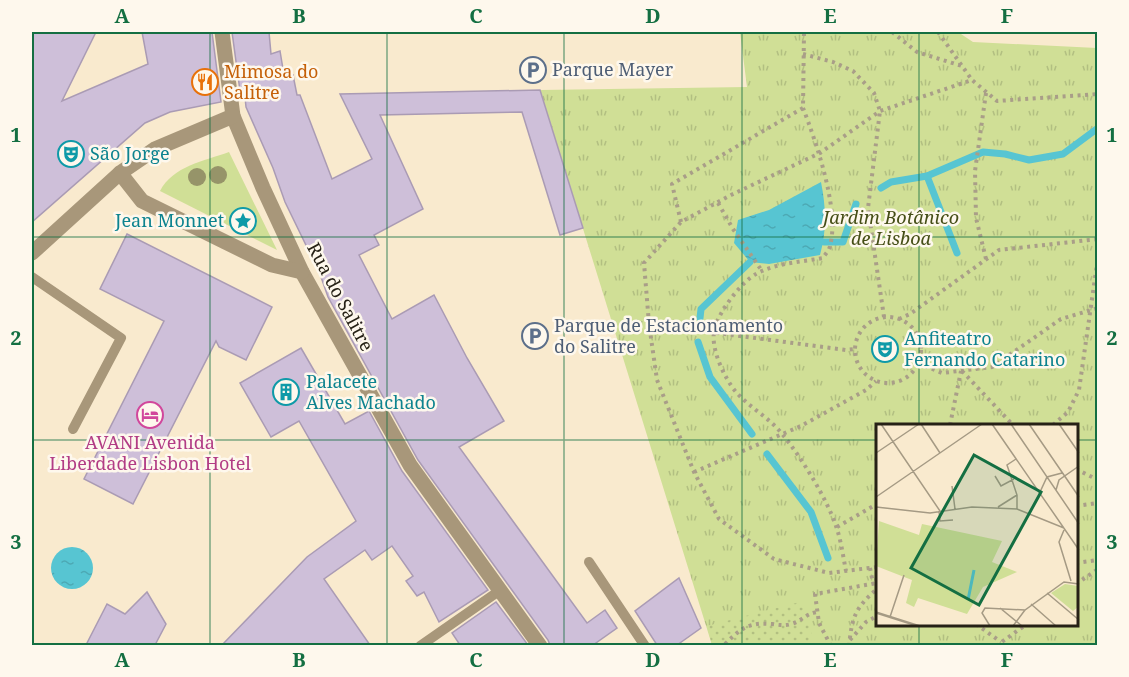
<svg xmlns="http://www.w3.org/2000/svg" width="1129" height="677" viewBox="0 0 1129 677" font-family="'Noto Serif',serif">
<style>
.grass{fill:#d0df96}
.park{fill:url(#park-tufts);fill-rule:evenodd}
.garden{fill:url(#garden-dots)}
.water{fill:url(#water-ripples)}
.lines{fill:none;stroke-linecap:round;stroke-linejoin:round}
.stream{stroke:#57c5d2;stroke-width:7}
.building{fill:#cebfd9;stroke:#aa9bb4;stroke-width:1.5}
.path{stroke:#a99e88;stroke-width:4;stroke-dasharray:3 4.5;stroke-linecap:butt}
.service{stroke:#a8977a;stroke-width:10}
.minor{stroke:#a8977a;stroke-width:15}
.tree{fill:#969469}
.grid{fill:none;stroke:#146f42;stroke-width:1.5;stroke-opacity:0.55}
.labels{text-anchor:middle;stroke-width:5;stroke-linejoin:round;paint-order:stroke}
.service-label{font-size:18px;fill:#4e5e75;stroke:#fef8ed;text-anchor:start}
.food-label{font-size:18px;fill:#c56008;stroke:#fef8ed;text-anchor:start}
.culture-label{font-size:18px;fill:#0d838f;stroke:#fef8ed;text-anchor:start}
.park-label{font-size:18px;font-style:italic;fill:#454e16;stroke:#fef8ed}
.street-label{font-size:18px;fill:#262116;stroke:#fef8ed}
.hotel-label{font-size:18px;fill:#b23c85;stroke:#fef8ed}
.inset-river{fill:none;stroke:#57c5d2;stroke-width:3}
.inset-road{fill:none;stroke:#a59a84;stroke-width:1.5}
.view{fill:#146f42;fill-opacity:0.15;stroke:#146f42;stroke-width:3}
.inset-edge{fill:none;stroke:#262116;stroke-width:3}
.neatline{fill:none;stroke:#146f42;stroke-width:2}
.grid-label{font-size:20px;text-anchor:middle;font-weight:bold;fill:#146f42}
</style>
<defs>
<pattern id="park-tufts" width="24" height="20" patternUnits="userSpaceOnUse" patternTransform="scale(1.5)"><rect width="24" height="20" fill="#d0df96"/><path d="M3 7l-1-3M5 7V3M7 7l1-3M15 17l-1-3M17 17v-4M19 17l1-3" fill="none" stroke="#b2bf81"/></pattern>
<pattern id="garden-dots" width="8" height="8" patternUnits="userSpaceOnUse" patternTransform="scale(1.5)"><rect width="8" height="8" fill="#d0df96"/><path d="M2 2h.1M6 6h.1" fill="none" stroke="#b2bf81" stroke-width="1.8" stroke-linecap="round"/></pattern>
<pattern id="water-ripples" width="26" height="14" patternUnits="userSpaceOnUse" patternTransform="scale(1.5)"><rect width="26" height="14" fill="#57c5d2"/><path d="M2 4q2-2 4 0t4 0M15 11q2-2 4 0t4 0" fill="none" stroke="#4ca9b4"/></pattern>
</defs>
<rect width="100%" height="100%" fill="#f9eace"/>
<path class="grass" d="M229,152L277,250L160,191C173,166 204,161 229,152Z"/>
<path class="park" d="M740,32H958L973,42L1097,48V645H712L540,90L747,87ZM877,425H1076V624H877Z"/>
<polygon class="garden" points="804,601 814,643 804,646 712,645 707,626"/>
<g class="water">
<path d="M821,182C826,207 827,230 820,255L769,264L750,262L734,243L738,220L769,210Z"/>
<circle cx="72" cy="568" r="21"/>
</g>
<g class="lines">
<g class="stream">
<polyline points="927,176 957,253"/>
<polyline points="881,188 891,182 927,176 983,152 1005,154 1029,160 1063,154 1098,128"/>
<polyline points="824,242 843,242 856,204"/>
<polyline points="700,318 701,309 750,262"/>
<polyline points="698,342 710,377 752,434"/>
<polyline points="767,454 811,512 828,558"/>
</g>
</g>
<g class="building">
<polygon points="32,32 96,32 62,101 148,64 142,32 212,32 221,102 170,112 145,123 32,222"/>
<polygon points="232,32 269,32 271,54 280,51 284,75 293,75 297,95 300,95 332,179 372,159 340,94 540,90 583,228 560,235 522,112 380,115 423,209 374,235 379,245 359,255 392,319 434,295 467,358 504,421 459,447 587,623 605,610 617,628 593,645 550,645 548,640 418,460 328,297 320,274 285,202 273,168 246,107 245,97 241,98"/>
<polygon points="127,234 272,307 246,360 219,347 216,341 133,504 84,479 164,321 100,289"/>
<polygon points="301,348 345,424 369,411 402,471 488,590 439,622 424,592 417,596 406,581 413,576 392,546 372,560 365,550 324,579 370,645 222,645 307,557 356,521 299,421 271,437 240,383"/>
<polygon points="679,578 701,628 677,645 657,645 635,611"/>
<polygon points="147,592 166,624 155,645 86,645 107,604 125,614"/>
<polygon points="496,602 528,645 460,645 452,633"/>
</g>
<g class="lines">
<g class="path">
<polyline points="892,32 917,52 962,66"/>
<polyline points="938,32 972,80"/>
<polyline points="803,54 833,62 853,71 874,93 880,111 868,208 884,317"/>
<polyline points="986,93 975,171 976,218 986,259"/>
<path d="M803,108C816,142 840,210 830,246C829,251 825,254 823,258C801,262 775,263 756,274C741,282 716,315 714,332C711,350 725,379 736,392C750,408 770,418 783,435C801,457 827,499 836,526C841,540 843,556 846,571"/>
<polyline points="718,203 733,229 762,271"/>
<polyline points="681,222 672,184 803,108 804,32"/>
<circle cx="888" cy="350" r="33"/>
<polyline points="899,319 910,314 999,250 1098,239"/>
<polyline points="649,324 846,350 855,349"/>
<polyline points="918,363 942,373 992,367 1061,319 1098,308"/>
<polyline points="962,371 1013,425"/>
<polyline points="950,425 961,371"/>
<polyline points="1053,425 1068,412 1079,390 1098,257"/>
<polyline points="1076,469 1098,480"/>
<polyline points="694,472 801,426 866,390 876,381"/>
<polyline points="1076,506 1098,503"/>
<polyline points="837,527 877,504"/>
<polyline points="1076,563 1098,560"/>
<polyline points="877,567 829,573 774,559 719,519 694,472 657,380 649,324 644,263 681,222 731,195 820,153 880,111 972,80 997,101 1098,94"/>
<polyline points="870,568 873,583"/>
<polyline points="1076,584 1098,569"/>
<polyline points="976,624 1001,642"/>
<polyline points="850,640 866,622 877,616"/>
<path d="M725,644C741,628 749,622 772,624C779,625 785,626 791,624C802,621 805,614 817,612"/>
<polyline points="831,646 819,623 815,594 877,583"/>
<path d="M849,646C852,617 855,608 877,589"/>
<polyline points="996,646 1027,624"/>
</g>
<g class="service">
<polyline points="32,277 121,338 73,429"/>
<polyline points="589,562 645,646"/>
<polyline points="420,646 499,591"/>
</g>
<g class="minor">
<polyline points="222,32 233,116 263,188 302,272 410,465 540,646"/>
<polyline points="120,173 142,201 272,265 302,272"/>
<polyline points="32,253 120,173 155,149 233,116"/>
</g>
</g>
<g class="tree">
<circle cx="218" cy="175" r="9"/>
<circle cx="197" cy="177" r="9"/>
</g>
<path class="grid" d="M210,32V646M387,32V646M564,32V646M742,32V646M919,32V425M32,237H1098M32,440H877M1076,440H1098M919,624V646"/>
<defs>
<symbol id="parking-ring" viewBox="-11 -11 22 22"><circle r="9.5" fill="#fef8ed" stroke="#5c6f8a" stroke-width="1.5"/><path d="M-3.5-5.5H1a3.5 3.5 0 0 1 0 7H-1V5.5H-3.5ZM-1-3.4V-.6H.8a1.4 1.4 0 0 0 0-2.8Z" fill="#5c6f8a"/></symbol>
<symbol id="restaurant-ring" viewBox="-11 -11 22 22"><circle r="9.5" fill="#fef8ed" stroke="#e8710a" stroke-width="1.5"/><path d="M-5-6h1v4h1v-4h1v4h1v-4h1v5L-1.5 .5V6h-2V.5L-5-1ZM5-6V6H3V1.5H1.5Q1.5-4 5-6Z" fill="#e8710a"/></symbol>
<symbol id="theatre-ring" viewBox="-11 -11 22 22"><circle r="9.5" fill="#fef8ed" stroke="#0f9aa8" stroke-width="1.5"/><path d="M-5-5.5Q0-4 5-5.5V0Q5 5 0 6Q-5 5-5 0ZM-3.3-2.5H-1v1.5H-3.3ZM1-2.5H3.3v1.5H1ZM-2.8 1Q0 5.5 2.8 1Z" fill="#0f9aa8"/></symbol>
<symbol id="sight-ring" viewBox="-11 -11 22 22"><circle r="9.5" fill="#fef8ed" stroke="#0f9aa8" stroke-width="1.5"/><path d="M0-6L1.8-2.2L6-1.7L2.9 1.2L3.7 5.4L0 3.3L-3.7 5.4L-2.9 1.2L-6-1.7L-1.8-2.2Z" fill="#0f9aa8"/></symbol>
<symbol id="building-ring" viewBox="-11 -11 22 22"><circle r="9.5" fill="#fef8ed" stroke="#0f9aa8" stroke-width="1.5"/><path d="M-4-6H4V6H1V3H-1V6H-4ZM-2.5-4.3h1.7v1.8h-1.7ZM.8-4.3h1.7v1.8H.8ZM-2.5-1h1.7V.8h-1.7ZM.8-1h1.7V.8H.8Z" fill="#0f9aa8"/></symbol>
<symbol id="hotel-ring" viewBox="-11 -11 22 22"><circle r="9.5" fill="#fef8ed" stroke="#d1479c" stroke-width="1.5"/><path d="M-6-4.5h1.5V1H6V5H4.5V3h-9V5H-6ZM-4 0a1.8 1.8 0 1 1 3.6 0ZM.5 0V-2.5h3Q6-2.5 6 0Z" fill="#d1479c"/></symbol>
</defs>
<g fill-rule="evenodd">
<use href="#parking-ring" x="518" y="55" width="30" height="30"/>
<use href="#restaurant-ring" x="190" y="67" width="30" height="30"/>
<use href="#theatre-ring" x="56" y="139" width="30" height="30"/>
<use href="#sight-ring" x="228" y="206" width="30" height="30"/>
<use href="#parking-ring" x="520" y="321" width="30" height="30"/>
<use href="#theatre-ring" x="870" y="334" width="30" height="30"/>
<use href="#building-ring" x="271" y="377" width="30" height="30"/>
<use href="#hotel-ring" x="135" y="400" width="30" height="30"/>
</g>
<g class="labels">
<g class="service-label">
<text x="552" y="76">Parque Mayer</text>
<text x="554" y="332">Parque de Estacionamento<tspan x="554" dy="21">do Salitre</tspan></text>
</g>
<g class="food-label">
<text x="224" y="78">Mimosa do<tspan x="224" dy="21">Salitre</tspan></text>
</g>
<g class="culture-label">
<text x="90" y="160">São Jorge</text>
<text x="224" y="227" text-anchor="end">Jean Monnet</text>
<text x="904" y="345">Anfiteatro<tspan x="904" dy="21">Fernando Catarino</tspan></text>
<text x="306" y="388">Palacete<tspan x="306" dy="21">Alves Machado</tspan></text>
</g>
<g class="park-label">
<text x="891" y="224">Jardim Botânico<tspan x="891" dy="21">de Lisboa</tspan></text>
</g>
<g class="street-label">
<text transform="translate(340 297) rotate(62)" y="6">Rua do Salitre</text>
</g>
<g class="hotel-label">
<text x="150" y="449">AVANI Avenida<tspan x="150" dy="21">Liberdade Lisbon Hotel</tspan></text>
</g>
</g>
<g transform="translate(876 424)">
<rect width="202" height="202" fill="#f9eace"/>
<path d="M3,97L43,111L46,100L126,117L116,138L141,148L107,163L91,190L42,174L38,183L30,179L36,156L0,142ZM189,160L202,162V183L197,187L175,169Z" fill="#d0df96"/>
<path class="inset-river" d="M92,176L98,146"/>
<path class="inset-road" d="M5,0L64,87M45,0L64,29M116,0L203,126M135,0L203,100M153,0L203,73M183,0L203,29M0,29L43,0M140,35L131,41L141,71V85M119,52L125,62L138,55M76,62L79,85M180,66L183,56L203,42M164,68L171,53L186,49M0,73L106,0M0,83L54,89L96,83L141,85L188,104M122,83L141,71M63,87L64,97L77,96M188,106L183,118L195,157M171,169L203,196M155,180L180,202M124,184L146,202M0,188L44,202M0,189L41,202M14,193L28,151M114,202L106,189L109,184L149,186L188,158L203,160M137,202L149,186"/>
<path class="view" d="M98,31L165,68L103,181L35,144Z"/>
<rect width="202" height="202" class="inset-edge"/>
</g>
<rect width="1129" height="677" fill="none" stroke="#fef8ed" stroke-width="66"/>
<rect x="33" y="33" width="1063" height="611" class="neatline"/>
<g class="grid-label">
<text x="122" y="23">A</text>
<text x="299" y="23">B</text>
<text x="476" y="23">C</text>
<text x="653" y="23">D</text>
<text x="830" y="23">E</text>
<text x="1007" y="23">F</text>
<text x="16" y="142">1</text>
<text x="1112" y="142">1</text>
<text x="16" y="345">2</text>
<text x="1112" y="345">2</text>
<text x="16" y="549">3</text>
<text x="1112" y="549">3</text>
<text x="122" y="667">A</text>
<text x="299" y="667">B</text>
<text x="476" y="667">C</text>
<text x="653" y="667">D</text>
<text x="830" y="667">E</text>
<text x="1007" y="667">F</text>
</g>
</svg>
